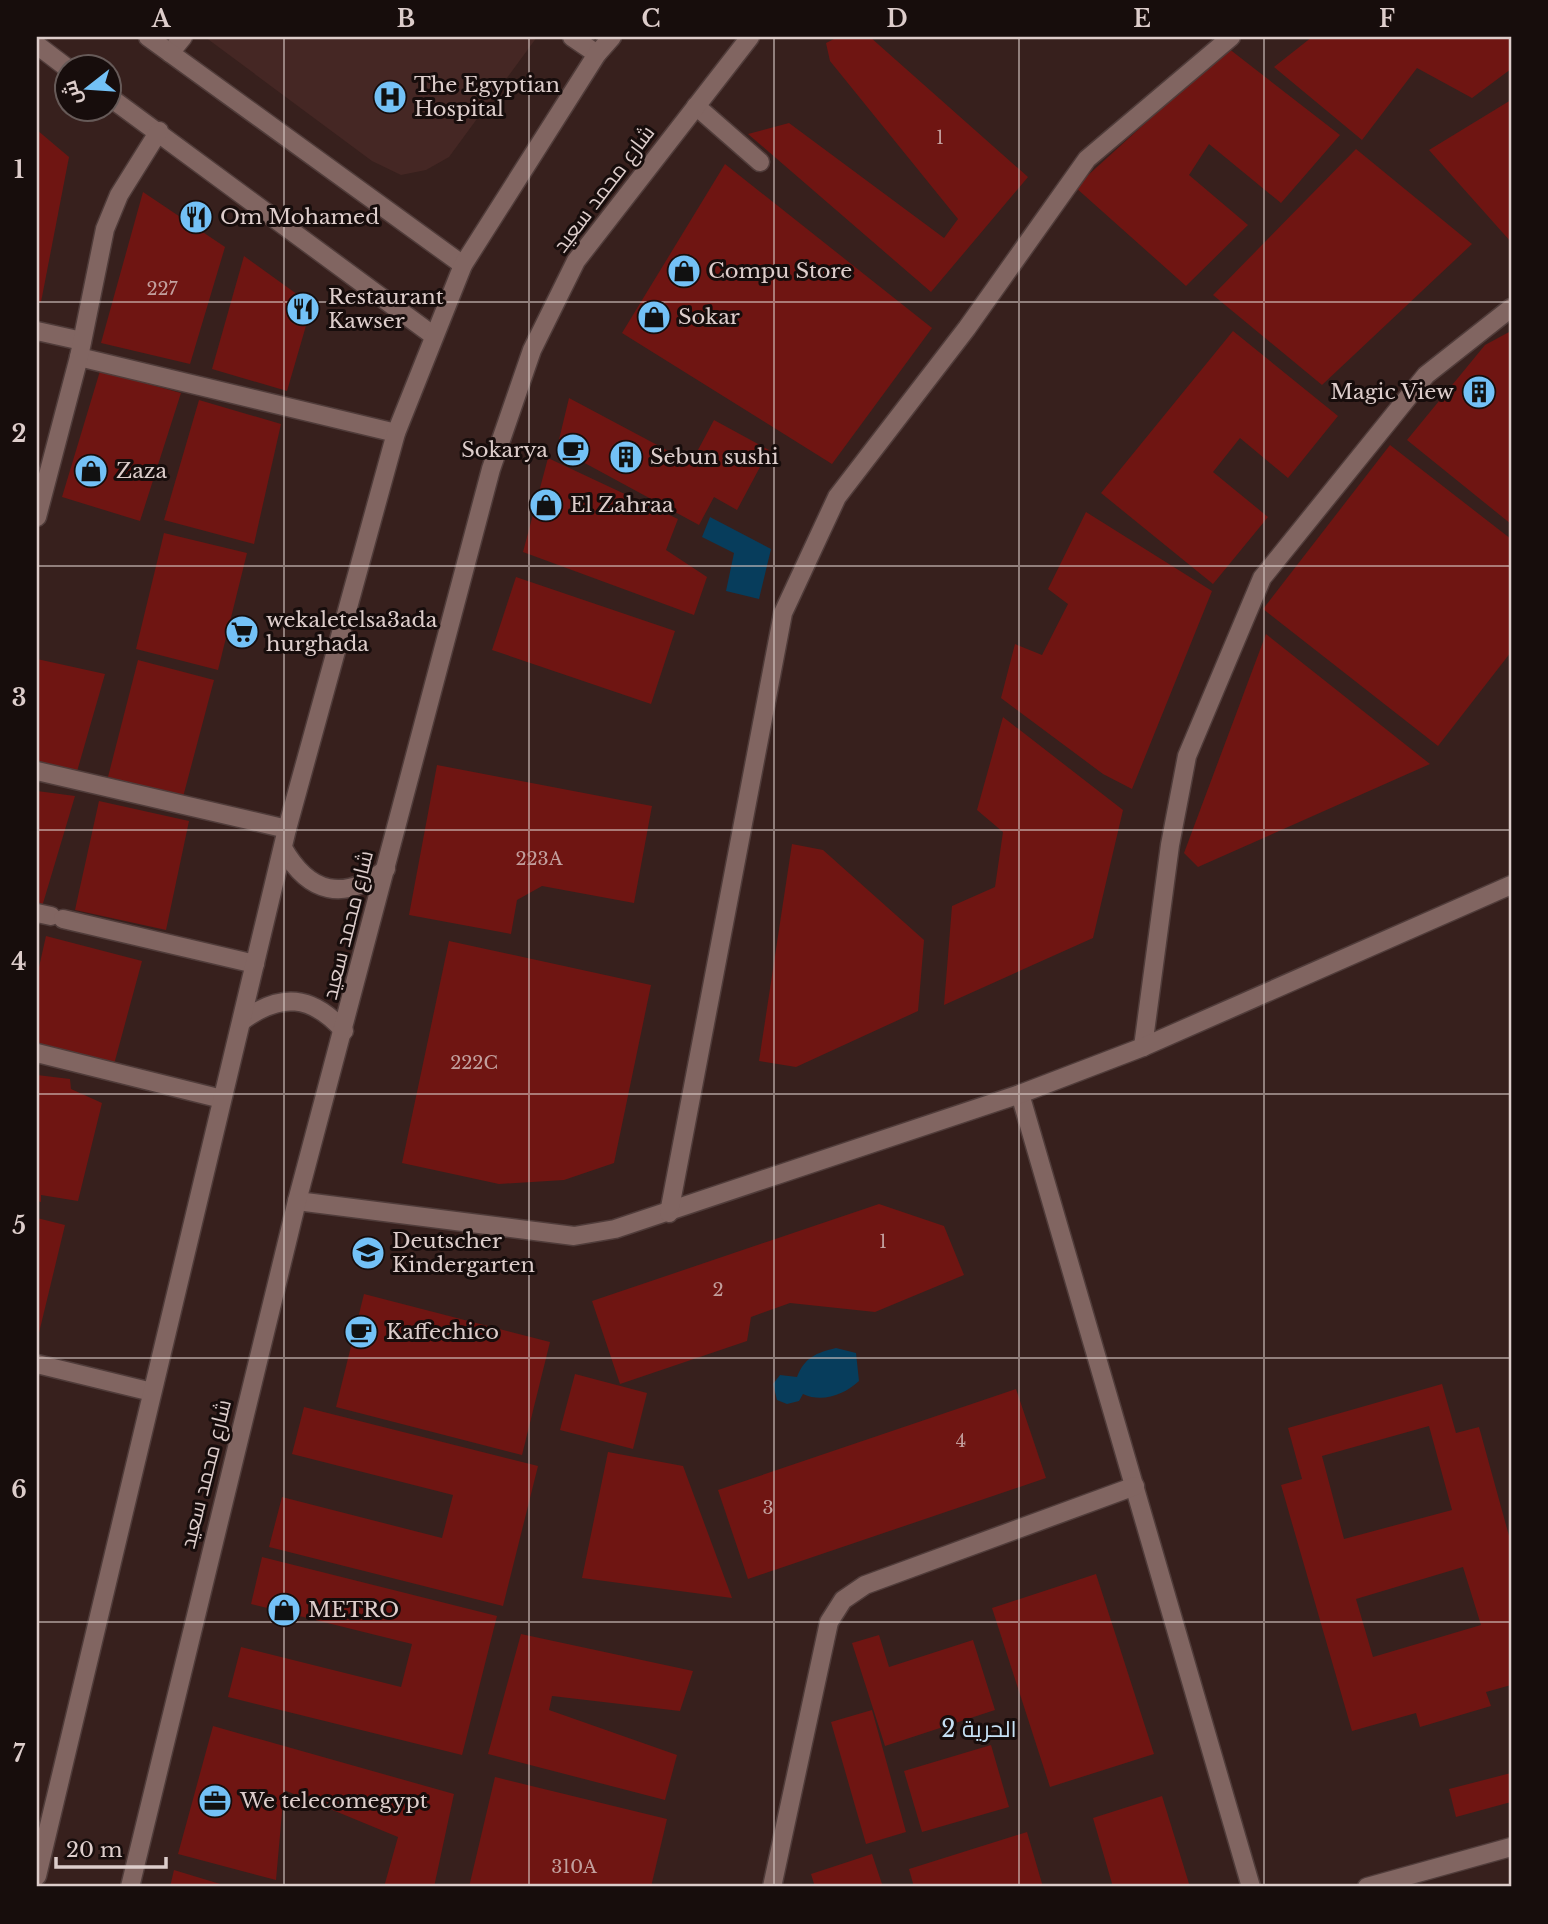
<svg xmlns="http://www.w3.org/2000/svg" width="1548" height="1924" viewBox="0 0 1548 1924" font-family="'Libre Baskerville',Cairo,serif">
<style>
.built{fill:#452724}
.water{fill:#073d5c}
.building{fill:#6f1512;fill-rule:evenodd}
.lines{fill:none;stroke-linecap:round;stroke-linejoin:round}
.service-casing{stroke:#503c3a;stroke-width:21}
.minor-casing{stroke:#503c3a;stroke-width:21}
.tertiary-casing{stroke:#503c3a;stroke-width:21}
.service{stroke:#816561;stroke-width:18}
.minor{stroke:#816561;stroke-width:18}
.tertiary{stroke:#816561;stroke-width:18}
.grid{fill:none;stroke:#ddcdcb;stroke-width:2;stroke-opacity:0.55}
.labels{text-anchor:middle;stroke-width:6;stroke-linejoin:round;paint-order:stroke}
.number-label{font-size:18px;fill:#c29f9d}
.poi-label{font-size:21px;fill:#ddcdcb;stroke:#170d0c;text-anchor:start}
.street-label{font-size:21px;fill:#ddcdcb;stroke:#170d0c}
.neighbourhood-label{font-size:23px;fill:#c5e0f4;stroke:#170d0c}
.neatline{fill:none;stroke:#ddcdcb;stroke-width:2.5}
.grid-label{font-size:23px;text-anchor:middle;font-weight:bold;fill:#ddcdcb}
</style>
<rect width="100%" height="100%" fill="#37201d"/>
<polygon class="built" points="205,37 537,37 449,157 426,170 401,175 372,161"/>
<g class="water">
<polygon points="710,517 771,549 759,599 726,591 734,553 702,537"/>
<path d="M836,1348L856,1353L859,1381C844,1395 822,1403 803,1394L799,1401L787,1404L777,1400L773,1384L780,1375L797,1377C805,1357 816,1353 836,1348Z"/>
</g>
<g class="building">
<polygon points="838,37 870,37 1028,177 931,292 748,134 789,123 944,238 958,219 830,61 826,43"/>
<polygon points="1312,37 1511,37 1511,69 1472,98 1417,68 1362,140 1274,67"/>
<polygon points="1228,48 1340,135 1281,203 1209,144 1189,175 1248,225 1186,286 1075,187"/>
<polygon points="1511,100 1511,242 1429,150"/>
<polygon points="37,130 69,157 41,302 37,301"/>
<polygon points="1356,149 1472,244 1322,385 1213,295"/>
<polygon points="725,164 932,328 832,464 622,333"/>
<polygon points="143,192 225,247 190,364 101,343"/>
<polygon points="244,256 312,305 287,391 212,369"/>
<polygon points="1233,331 1338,416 1288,478 1240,438 1213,472 1268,517 1213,584 1101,493"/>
<polygon points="1511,331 1511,524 1407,440 1485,345"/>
<polygon points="100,371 181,393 140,521 62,497"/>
<polygon points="569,398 691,463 714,420 769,450 737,510 714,497 699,525 557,448"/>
<polygon points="199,400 281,424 254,544 164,520"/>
<polygon points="1390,445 1511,539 1511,652 1438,746 1263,609"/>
<polygon points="548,458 678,519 666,550 707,577 694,615 523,552"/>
<polygon points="1086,512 1212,591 1132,789 1103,774 1001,698 1015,644 1042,655 1068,604 1048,589"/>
<polygon points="164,533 247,553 218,670 136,649"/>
<polygon points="516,577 675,631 651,704 492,650"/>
<polygon points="1266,634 1430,764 1198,867 1184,853"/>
<polygon points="37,659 105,674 76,775 37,767"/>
<polygon points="138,660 214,680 183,797 108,777"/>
<polygon points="1003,717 1123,810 1093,938 944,1005 952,906 995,887 1003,832 977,810"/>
<polygon points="437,765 652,806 634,903 542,886 517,900 511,934 409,915"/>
<polygon points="37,791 75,796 41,910 37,909"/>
<polygon points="99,801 189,821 166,930 75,910"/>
<polygon points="792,844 823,850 924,940 918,1011 796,1067 759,1061"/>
<polygon points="46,936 142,961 113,1068 37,1049 37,976"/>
<polygon points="449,941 651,985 614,1163 564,1180 499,1184 402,1163"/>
<polygon points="37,1075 70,1079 71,1089 102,1103 78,1201 41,1195 41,1202 37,1201"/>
<polygon points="879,1204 944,1226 964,1275 875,1312 790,1303 751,1317 747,1341 620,1384 592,1301"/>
<polygon points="37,1218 65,1225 38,1337 37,1337"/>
<polygon points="364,1294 550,1342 522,1455 336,1407"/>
<polygon points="575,1374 647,1393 633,1449 560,1430"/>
<path d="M1442,1384L1456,1433L1479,1427L1511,1543V1685L1486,1692L1491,1706L1420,1727L1416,1713L1352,1731L1281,1485L1302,1479L1288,1428ZM1429,1426L1452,1510L1344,1539L1322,1456ZM1463,1567L1481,1625L1373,1657L1356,1599Z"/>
<polygon points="1016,1389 1046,1478 748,1579 718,1490"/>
<polygon points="304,1407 538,1466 503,1606 269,1547 282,1497 442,1538 453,1495 292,1454"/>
<polygon points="608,1452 683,1466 732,1598 582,1578"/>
<polygon points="262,1557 497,1616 462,1755 228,1697 241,1647 401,1687 412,1644 251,1604"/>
<polygon points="1096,1574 1154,1754 1050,1787 992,1608"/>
<polygon points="521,1634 693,1671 680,1711 552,1696 549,1710 677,1755 665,1800 488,1754"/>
<polygon points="879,1635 889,1667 973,1640 995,1710 885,1746 852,1643"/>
<polygon points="872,1710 906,1832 866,1844 831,1722"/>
<polygon points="213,1726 454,1794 434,1887 384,1887 398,1837 284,1790 276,1880 178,1854"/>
<polygon points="991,1745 1009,1807 922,1832 904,1771"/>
<polygon points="1511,1773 1511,1802 1456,1817 1449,1789"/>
<polygon points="495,1777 667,1819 651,1887 469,1887"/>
<polygon points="1162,1796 1190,1887 1113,1887 1093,1818"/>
<polygon points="1027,1832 1043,1887 914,1887 909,1869"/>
<polygon points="872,1854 883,1887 815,1887 811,1874"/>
<polygon points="174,1870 230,1887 170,1887"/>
</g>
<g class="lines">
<defs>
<g id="service">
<polyline points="572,37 597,54"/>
<polyline points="170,53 183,37"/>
<polyline points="696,106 760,162"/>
<polyline points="37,771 287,829"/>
<polyline points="37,913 51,916"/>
<polyline points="63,919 255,964"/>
<polyline points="37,1053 222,1099"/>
</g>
<g id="minor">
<polyline points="148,37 463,265"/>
<polyline points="37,45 66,67"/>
<polyline points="108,96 434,336"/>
<polyline points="37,331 82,341"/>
<polyline points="79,357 396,433"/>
<polyline points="37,517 79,357 105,229 119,195 159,131"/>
<polyline points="1143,1047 1170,845 1187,756 1262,578 1426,375 1511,308"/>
<polyline points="1020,1094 1251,1887"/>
<polyline points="297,1201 574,1236 615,1229 1020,1094 1143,1047 1511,885"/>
<polyline points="669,1213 783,613 837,497 967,328 1087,159 1231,37"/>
<polyline points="37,1364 152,1392"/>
<polyline points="772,1887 829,1622 843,1600 865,1585 1135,1486"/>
<polyline points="1367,1887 1511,1847"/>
</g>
<g id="tertiary">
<path d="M283,848C309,894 344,902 386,869"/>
<path d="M242,1021C281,992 312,995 344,1031"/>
<polyline points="37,1876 287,829 396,433 463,265 597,54 612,37"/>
<polyline points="130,1887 297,1201 491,469 532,350 576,261 750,37"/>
</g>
</defs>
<use href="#service" class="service-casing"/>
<use href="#minor" class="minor-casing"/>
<use href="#tertiary" class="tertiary-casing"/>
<use href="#service" class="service"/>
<use href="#minor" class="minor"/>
<use href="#tertiary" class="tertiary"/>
</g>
<path class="grid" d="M284,37V1887M529,37V1887M774,37V1887M1019,37V1887M1264,37V1887M37,302H1511M37,566H1511M37,830H1511M37,1094H1511M37,1358H1511M37,1622H1511"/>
<defs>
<symbol id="hospital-disc" viewBox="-11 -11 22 22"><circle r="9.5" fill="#73c1f6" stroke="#170d0c"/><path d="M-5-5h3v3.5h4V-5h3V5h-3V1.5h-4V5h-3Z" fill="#111"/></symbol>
<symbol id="restaurant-disc" viewBox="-11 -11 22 22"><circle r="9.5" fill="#73c1f6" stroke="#170d0c"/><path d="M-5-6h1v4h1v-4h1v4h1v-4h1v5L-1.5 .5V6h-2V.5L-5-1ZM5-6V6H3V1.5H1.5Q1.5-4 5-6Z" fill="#111"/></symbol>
<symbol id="shop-disc" viewBox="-11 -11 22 22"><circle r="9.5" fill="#73c1f6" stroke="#170d0c"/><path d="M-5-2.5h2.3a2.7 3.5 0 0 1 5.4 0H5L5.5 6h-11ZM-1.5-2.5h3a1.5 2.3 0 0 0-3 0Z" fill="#111"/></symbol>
<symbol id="building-disc" viewBox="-11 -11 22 22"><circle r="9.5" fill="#73c1f6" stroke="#170d0c"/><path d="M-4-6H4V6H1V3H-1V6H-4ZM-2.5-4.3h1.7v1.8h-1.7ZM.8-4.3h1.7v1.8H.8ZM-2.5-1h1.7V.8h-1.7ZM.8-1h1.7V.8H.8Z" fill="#111"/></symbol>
<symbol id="cafe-disc" viewBox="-11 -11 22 22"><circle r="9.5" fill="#73c1f6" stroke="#170d0c"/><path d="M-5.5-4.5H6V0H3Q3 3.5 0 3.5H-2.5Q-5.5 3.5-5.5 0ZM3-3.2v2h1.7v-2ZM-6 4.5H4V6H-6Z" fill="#111"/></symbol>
<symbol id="supermarket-disc" viewBox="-11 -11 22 22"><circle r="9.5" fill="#73c1f6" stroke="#170d0c"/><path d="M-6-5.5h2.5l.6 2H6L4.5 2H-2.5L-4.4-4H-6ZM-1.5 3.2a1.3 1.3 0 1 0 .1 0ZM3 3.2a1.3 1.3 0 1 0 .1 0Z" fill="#111"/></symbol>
<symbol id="school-disc" viewBox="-11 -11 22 22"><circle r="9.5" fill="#73c1f6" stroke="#170d0c"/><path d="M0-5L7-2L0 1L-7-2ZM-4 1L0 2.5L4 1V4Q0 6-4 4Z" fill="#111"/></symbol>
<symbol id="office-disc" viewBox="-11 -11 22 22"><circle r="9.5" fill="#73c1f6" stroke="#170d0c"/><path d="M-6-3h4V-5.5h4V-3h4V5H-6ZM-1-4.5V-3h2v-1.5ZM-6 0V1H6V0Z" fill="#111"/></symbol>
</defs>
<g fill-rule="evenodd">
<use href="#hospital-disc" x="371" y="78" width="38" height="38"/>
<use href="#restaurant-disc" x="177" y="198" width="38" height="38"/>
<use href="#shop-disc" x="665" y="252" width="38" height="38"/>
<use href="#restaurant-disc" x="284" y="290" width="38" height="38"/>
<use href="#shop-disc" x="635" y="298" width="38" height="38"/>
<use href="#building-disc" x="1460" y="373" width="38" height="38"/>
<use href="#cafe-disc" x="554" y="431" width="38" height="38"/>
<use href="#building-disc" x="607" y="438" width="38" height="38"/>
<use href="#shop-disc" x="72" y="452" width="38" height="38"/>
<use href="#shop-disc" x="527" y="486" width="38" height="38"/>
<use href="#supermarket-disc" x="223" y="613" width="38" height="38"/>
<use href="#school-disc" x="349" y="1234" width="38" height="38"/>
<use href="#cafe-disc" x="342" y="1313" width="38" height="38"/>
<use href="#shop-disc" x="265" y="1591" width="38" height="38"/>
<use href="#office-disc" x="196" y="1782" width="38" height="38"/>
</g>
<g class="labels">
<g class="number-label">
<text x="940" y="144">1</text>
<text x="162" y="295">227</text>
<text x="539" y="865">223A</text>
<text x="474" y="1069">222C</text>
<text x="883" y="1248">1</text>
<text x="718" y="1296">2</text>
<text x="961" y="1447">4</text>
<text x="768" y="1514">3</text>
<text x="574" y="1873">310A</text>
</g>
<g class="poi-label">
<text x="414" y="92">The Egyptian<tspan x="414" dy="24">Hospital</tspan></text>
<text x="220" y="224">Om Mohamed</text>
<text x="708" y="278">Compu Store</text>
<text x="328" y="304">Restaurant<tspan x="328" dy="24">Kawser</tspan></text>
<text x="678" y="324">Sokar</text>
<text x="1454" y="399" text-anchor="end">Magic View</text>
<text x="548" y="457" text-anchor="end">Sokarya</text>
<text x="650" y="464">Sebun sushi</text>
<text x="116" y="478">Zaza</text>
<text x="570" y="512">El Zahraa</text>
<text x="266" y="627">wekaletelsa3ada<tspan x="266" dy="24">hurghada</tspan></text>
<text x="392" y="1248">Deutscher<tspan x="392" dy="24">Kindergarten</tspan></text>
<text x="386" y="1339">Kaffechico</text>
<text x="308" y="1617">METRO</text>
<text x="240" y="1808">We telecomegypt</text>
</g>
<g class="street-label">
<text transform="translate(604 189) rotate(-53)" y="7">شارع محمد سعيد</text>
<text transform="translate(348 925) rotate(-76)" y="7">شارع محمد سعيد</text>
<text transform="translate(206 1474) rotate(-76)" y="7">شارع محمد سعيد</text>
</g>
<g class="neighbourhood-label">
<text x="979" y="1737">الحرية 2</text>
</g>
</g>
<rect width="1548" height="1924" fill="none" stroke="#170d0c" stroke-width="77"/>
<g transform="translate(88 88) rotate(253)"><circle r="33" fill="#170d0c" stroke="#665a58" stroke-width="2"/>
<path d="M0-5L12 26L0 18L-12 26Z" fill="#73c1f6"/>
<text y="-10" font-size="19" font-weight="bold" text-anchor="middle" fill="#ddcdcb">ش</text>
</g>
<path d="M56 1857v10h110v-10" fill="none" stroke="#ddcdcb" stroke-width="3.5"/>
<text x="66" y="1857" font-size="21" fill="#ddcdcb" stroke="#170d0c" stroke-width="5" paint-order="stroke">20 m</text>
<rect x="38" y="38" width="1472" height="1847" class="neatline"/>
<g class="grid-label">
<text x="161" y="27">A</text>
<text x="406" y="27">B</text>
<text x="651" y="27">C</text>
<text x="897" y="27">D</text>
<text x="1142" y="27">E</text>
<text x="1387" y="27">F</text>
<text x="19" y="178">1</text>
<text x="19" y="442">2</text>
<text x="19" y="706">3</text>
<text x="19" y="970">4</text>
<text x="19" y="1234">5</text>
<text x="19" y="1498">6</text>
<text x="19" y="1762">7</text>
</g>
</svg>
